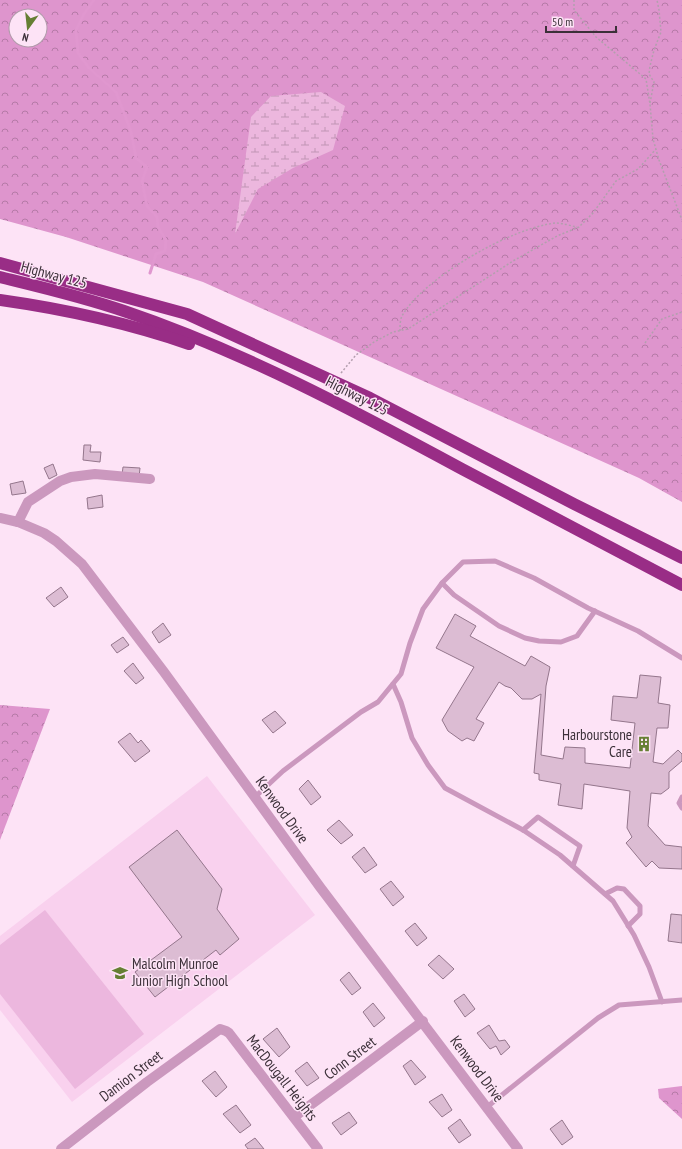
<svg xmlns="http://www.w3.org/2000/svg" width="682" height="1149" viewBox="0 0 682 1149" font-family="'PT Sans Narrow',sans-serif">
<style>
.built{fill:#f9d1ee}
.forest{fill:url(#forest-crowns);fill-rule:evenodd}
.wetland{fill:url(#wetland-marsh)}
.pitch{fill:#ecb7de}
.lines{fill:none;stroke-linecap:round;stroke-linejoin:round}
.stream{stroke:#e097cf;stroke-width:3}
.building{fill:#dcbcd3;stroke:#94768c}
.path{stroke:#b39fae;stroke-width:1.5;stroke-dasharray:2 2;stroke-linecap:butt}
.service{stroke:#cb98be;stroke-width:5}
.minor{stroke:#cb98be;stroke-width:10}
.tertiary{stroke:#cb98be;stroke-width:10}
.motorway{stroke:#992d86;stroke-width:12}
.labels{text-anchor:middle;stroke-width:3;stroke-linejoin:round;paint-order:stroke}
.street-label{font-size:15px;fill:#3c3039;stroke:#fde3f6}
.poi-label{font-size:15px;fill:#3c3039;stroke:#fde3f6;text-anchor:end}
</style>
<defs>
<pattern id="forest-crowns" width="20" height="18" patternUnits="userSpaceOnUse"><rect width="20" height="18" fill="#de95cd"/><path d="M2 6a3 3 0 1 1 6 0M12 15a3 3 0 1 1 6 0" fill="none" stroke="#b57aa7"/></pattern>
<pattern id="wetland-marsh" width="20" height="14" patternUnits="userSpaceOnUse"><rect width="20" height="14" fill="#ecb7de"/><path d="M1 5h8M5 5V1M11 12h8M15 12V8" fill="none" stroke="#c095b5"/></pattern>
</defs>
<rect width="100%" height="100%" fill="#fde3f6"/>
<polygon class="built" points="207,776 315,915 72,1102 0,1010 0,936"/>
<g class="forest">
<path d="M0,0H682V502L639,478L203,282L66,237L0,219ZM16,16H40V40H16Z"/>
<polygon points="0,705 50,709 0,840"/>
<polygon points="682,1086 682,1119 659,1098 658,1089"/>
</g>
<polygon class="wetland" points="321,92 345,106 333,150 293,168 258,189 235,234 251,117 271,96"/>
<polygon class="pitch" points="45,910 144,1034 75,1089 0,994 0,945"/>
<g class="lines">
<polyline class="stream" points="94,0 84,14 76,30 78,53 89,68 116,92 131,132 136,158 147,167 142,181 147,206 157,217 158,227 166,240 165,251 156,254 150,273"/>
</g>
<g class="building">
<polygon points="84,445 91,445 90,452 101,452 100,462 83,460"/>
<polygon points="53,464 57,475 49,479 44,468"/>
<polygon points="123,467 140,468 139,477 122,475"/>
<polygon points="23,481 26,493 12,495 10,484"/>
<polygon points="102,495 103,507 88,509 87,498"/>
<polygon points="61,587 68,597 54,607 46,598"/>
<polygon points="455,614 476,626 470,636 525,666 531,656 550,667 546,686 541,755 563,759 565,747 585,748 585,763 630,768 635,723 611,720 613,696 637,698 640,675 661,677 658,703 670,705 668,728 657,728 653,762 663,764 678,750 682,754 682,761 669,772 669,788 661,794 651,793 648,826 665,845 682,847 682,869 659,868 652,861 646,867 626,843 632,837 627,828 630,791 584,784 582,809 558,805 561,784 539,780 539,774 534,773 541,694 532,699 522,699 511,688 505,686 499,682 476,719 484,723 474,741 467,738 462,741 448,731 442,720 474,667 436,648"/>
<polygon points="163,623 171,635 159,643 152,632"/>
<polygon points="123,637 129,645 117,653 111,645"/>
<polygon points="133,663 144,678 136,684 124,671"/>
<polygon points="275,711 286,723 273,733 262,720"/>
<polygon points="130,733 138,743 141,740 150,751 135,762 118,742"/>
<polygon points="308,780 321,797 311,805 299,789"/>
<polygon points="339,820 353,835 341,844 327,830"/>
<polygon points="177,830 222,889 217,909 239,939 220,955 216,950 155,997 135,972 182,937 129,867"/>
<polygon points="364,847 377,865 365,873 352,857"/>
<polygon points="391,881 404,897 393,906 380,889"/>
<polygon points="671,914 682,915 682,943 668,941"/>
<polygon points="415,923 427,938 417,946 405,931"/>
<polygon points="439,955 454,969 443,979 428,965"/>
<polygon points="349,972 361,988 352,995 340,980"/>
<polygon points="464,994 475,1009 465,1017 454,1001"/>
<polygon points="373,1003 385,1018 374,1027 363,1012"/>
<polygon points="489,1025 499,1041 505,1040 510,1047 501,1055 496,1046 490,1049 477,1033"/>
<polygon points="277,1028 290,1047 279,1057 263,1039"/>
<polygon points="411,1060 426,1077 415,1085 403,1066"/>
<polygon points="307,1062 319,1078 307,1086 295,1071"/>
<polygon points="215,1071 227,1087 216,1097 202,1081"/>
<polygon points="442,1094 452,1110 442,1117 429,1102"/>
<polygon points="236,1105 251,1125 240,1133 223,1114"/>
<polygon points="349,1112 357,1123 341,1135 332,1123"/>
<polygon points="460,1119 471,1135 459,1143 448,1128"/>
<polygon points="562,1120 573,1137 562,1145 550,1129"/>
<polygon points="255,1138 264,1149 248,1149 245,1145"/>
</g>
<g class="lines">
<g class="path">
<polyline points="574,0 574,10 596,37 646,79 650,104 653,139 659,160 682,220"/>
<polyline points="650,103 654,82 649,74 650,66 654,50 661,32 659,10 657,0"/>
<path d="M400,331C400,326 400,320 402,316C424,277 513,227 556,223C563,223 571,226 577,227"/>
<polyline points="645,343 662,319 682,312"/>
<polyline points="341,373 356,355 374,342 393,332 408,329 513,261 557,236 579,227 593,213 616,181 638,169 656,149"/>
</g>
<g class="service">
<polyline points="442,583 454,595 499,626 525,638 539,641 561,642 577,636 595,611"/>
<polyline points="393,684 401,702 412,738 428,765 445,788 523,830 560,855 613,901 634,935 649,967 662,1002"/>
<polyline points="682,797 679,803 682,808"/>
<polyline points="254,798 283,771 361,712 378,702 401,674 410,643 423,609 442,583 463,562 495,561 534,578 588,608 638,631 682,658"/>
<polyline points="523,830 538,817 580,846 573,866"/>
<polyline points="605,894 617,888 624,889 640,906 640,914 628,926"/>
<polyline points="487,1107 598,1018 619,1005 682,1000"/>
</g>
<g class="minor">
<polyline points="18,522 28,502 60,481 71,477 95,474 150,479"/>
<polyline points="294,1117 350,1076 423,1021"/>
<polyline points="61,1149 147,1082 220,1029 226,1031 229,1033 318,1149"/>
</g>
<polyline class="tertiary" points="0,518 18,522 44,533 56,541 82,564 164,672 320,887 518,1149"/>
<g class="motorway">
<polyline points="0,263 187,314 370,398 574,504 682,558"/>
<path d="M0,277C41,287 84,297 124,311C242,351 353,410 462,469C535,508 609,546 682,585"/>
<path d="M0,300C64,309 128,323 189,344"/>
</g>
</g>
<defs>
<symbol id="building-bare" viewBox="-9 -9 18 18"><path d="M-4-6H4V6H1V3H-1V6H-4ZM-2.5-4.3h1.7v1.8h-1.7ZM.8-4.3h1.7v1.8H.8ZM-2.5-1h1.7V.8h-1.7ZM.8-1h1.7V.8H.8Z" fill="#657f33" stroke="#fde3f6" stroke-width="2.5" paint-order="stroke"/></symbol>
<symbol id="school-bare" viewBox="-9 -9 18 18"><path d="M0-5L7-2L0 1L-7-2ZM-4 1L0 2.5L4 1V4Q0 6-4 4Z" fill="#657f33" stroke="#fde3f6" stroke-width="2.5" paint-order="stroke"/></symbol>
</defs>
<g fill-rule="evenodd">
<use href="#building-bare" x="633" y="733" width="22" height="22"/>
<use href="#school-bare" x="109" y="962" width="22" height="22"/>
</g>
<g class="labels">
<g class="street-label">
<text transform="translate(54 275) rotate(15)" y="5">Highway 125</text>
<text transform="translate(357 396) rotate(27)" y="5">Highway 125</text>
<text transform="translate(282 810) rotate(54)" y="5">Kenwood Drive</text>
<text transform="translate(350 1058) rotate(-37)" y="5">Conn Street</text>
<text transform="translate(477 1069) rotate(53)" y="5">Kenwood Drive</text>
<text transform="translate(131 1076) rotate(-37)" y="5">Damion Street</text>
<text transform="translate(282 1078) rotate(52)" y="5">MacDougall Heights</text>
</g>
<g class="poi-label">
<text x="632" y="740">Harbourstone<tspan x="632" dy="17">Care</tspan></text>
<text x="132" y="969" text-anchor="start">Malcolm Munroe<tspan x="132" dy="17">Junior High School</tspan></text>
</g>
</g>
<g transform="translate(28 28) rotate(195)"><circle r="19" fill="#fde3f6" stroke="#b09baa"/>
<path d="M0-3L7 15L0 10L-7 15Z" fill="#657f33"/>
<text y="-6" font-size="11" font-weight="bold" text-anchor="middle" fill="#3c3039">N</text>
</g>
<path d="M546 26v6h70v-6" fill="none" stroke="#3c3039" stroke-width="2"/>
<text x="552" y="26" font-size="12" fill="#3c3039" stroke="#fde3f6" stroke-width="3" paint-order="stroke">50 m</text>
</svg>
